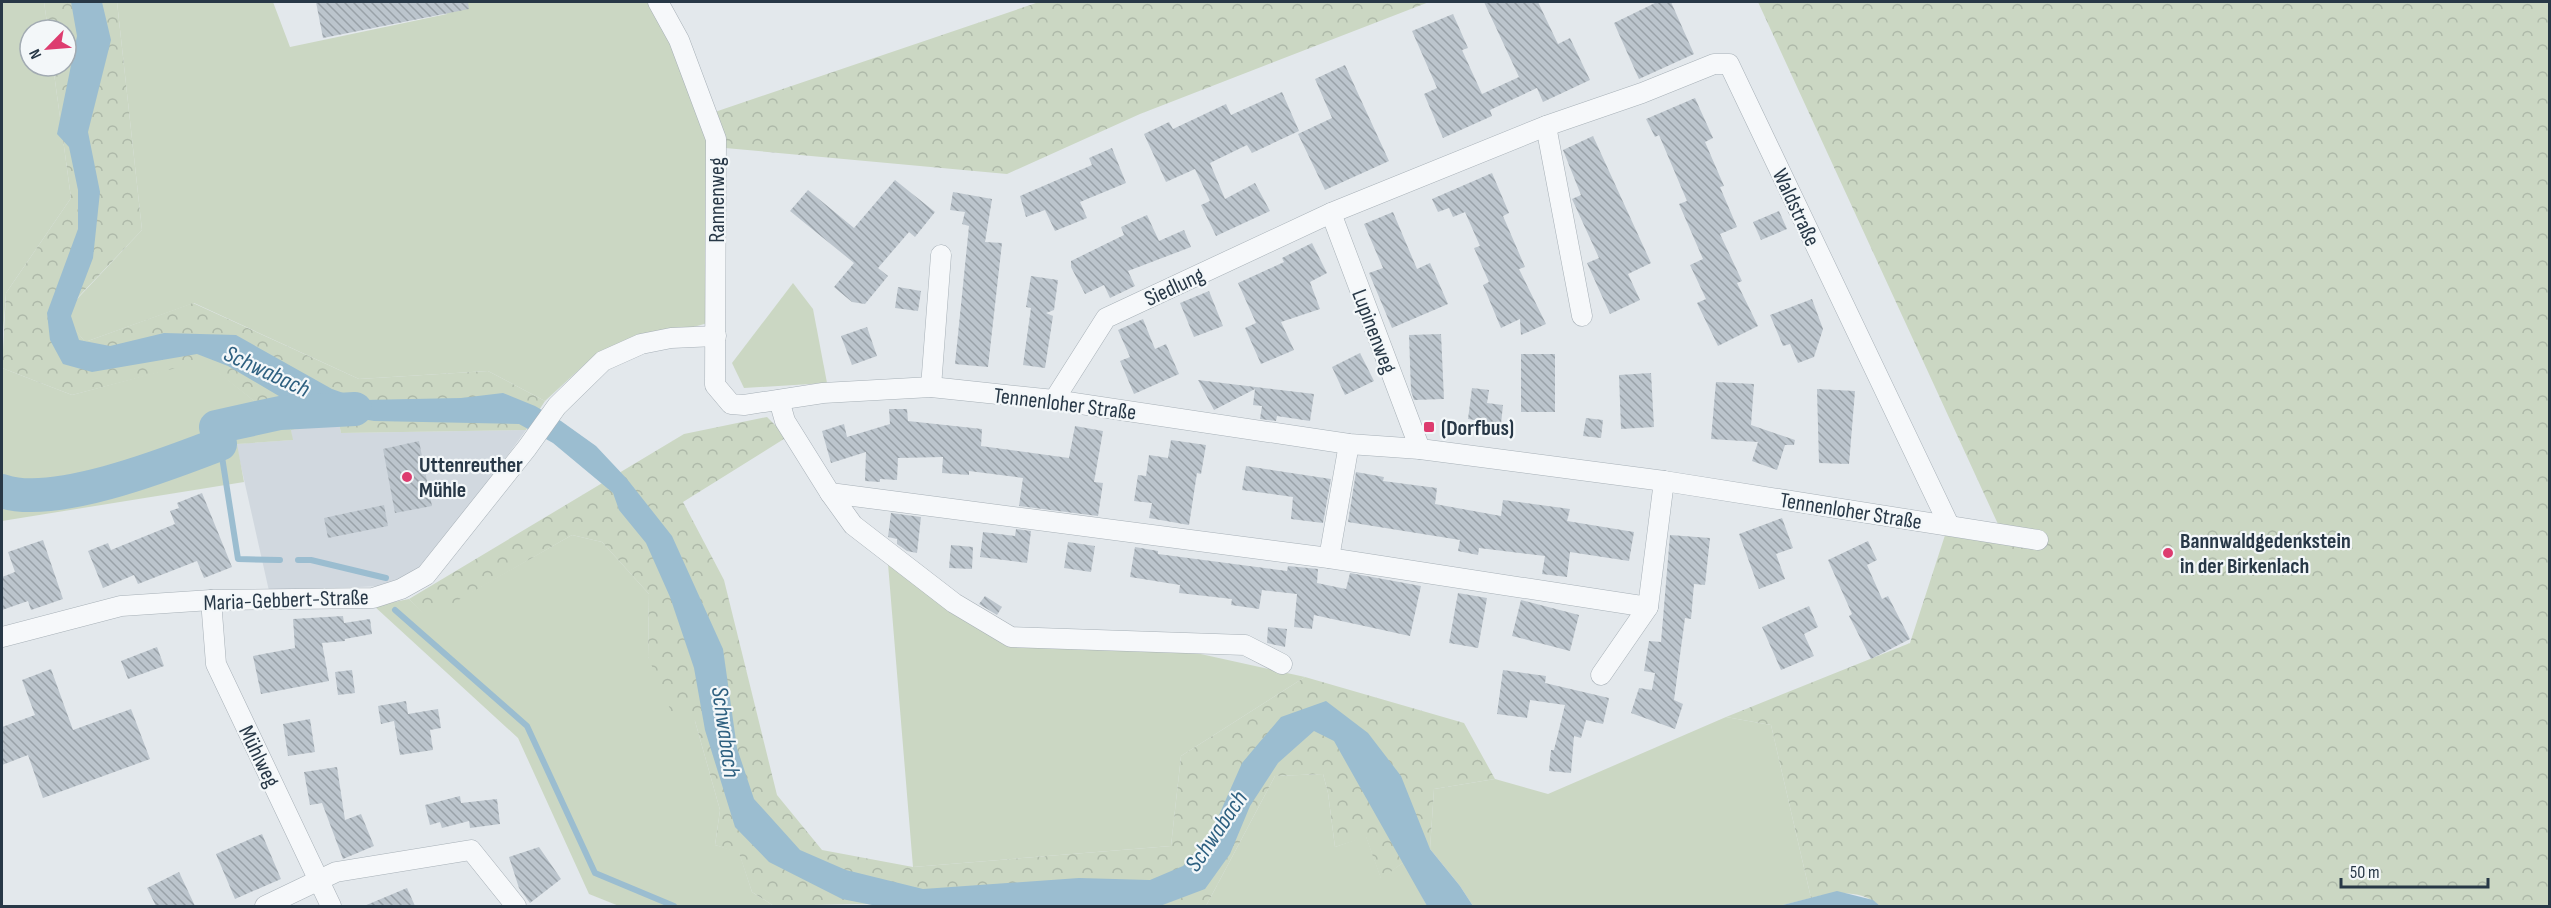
<svg xmlns="http://www.w3.org/2000/svg" width="2551" height="908" viewBox="0 0 2551 908" font-family="'Sofia Sans Condensed',sans-serif">
<style>
.built{fill:#d1d8df}
.green{fill:#cbd7c3}
.forest{fill:url(#forest-crowns)}
.water{fill:#9bbdd0}
.lines{fill:none;stroke-linecap:round;stroke-linejoin:round}
.stream{stroke:#9bbdd0;stroke-width:6}
.river{stroke:#9bbdd0;stroke-width:34}
.building{fill:url(#building-back-hatch)}
.street-casing{stroke:#a7b0b7;stroke-width:21}
.street{stroke:#f6f8fa;stroke-width:20}
.poi-dot{fill:#dd3c6f;stroke:#f3f7f9;stroke-width:2}
.labels{text-anchor:middle;stroke-width:4.5;stroke-linejoin:round;paint-order:stroke}
.street-label{font-size:22px;fill:#283847;stroke:#f3f7f9}
.poi-label{font-size:22px;font-weight:bold;fill:#283847;stroke:#f3f7f9;text-anchor:start}
.water-label{font-size:24px;font-style:italic;fill:#2e6080;stroke:#f3f7f9}
</style>
<defs>
<pattern id="forest-crowns" width="20" height="18" patternUnits="userSpaceOnUse" patternTransform="scale(1.5)"><rect width="20" height="18" fill="#cbd7c3"/><path d="M2 6a3 3 0 1 1 6 0M12 15a3 3 0 1 1 6 0" fill="none" stroke="#aeb9a9"/></pattern>
<pattern id="building-back-hatch" width="6" height="6" patternUnits="userSpaceOnUse" patternTransform="scale(1.5)"><rect width="6" height="6" fill="#bcc5cd"/><path d="M-1 5l2 2M0 0l6 6M5-1l2 2" fill="none" stroke="#99a1a8"/></pattern>
</defs>
<rect width="100%" height="100%" fill="#e3e8ec"/>
<polygon class="built" points="339,423 341,433 526,430 451,533 423,565 406,576 381,586 269,591 236,444 292,440 291,430"/>
<g class="green">
<polygon points="2,2 44,2 48,30 30,30 30,66 53,66 71,198 6,293 2,347"/>
<polygon points="117,2 273,2 290,47 447,14 445,2 654,2 709,114 711,322 595,355 545,401 488,371 359,379 194,303 85,342 63,314 142,230"/>
<polygon points="793,283 813,309 827,383 744,388 732,363"/>
<polygon points="203,360 291,430 293,440 237,444 244,482 2,521 2,368 72,395"/>
<polygon points="572,535 602,542 649,594 648,657 695,721 720,810 715,845 739,852 752,892 774,906 619,906 589,894 518,738 374,606 409,599 427,617"/>
<polygon points="888,564 1010,644 1187,651 1305,677 1181,756 1171,846 913,867"/>
<polygon points="1726,717 1771,725 1811,898 1779,906 1473,906 1460,886 1430,849 1434,789 1495,779 1548,794"/>
<polygon points="1323,774 1328,793 1335,847 1366,836 1381,878 1404,862 1427,906 1206,906 1275,776"/>
</g>
<g class="forest">
<polygon points="44,2 117,2 142,230 63,313 85,342 193,303 359,379 488,371 545,401 526,430 341,433 339,423 291,430 203,361 72,395 2,368 6,293 71,198 53,66 66,66 66,30 48,30"/>
<polygon points="1039,2 1429,2 1140,114 1007,174 714,147 709,114"/>
<path d="M1758,2H2549V906H1880C1861,889 1834,892 1811,898L1771,725L1726,717L1910,643L1947,529L2003,535Z"/>
<polygon points="767,417 787,437 683,502 724,580 777,795 822,850 913,867 1171,846 1181,756 1305,677 1464,723 1495,779 1434,789 1430,849 1404,862 1381,879 1366,837 1335,847 1328,793 1323,774 1275,776 1206,906 853,904 774,906 752,892 739,853 715,845 720,810 695,721 673,716 648,657 649,594 602,542 572,535 427,618 409,599 684,434"/>
</g>
<g class="water">
<polygon points="71,2 102,2 111,40 88,132 100,192 93,258 71,316 79,340 110,346 164,333 236,335 332,389 363,400 461,398 503,393 535,406 561,421 596,446 627,479 672,536 723,649 737,748 754,799 800,850 846,870 923,889 1079,878 1150,880 1183,866 1208,840 1242,763 1281,717 1326,701 1368,733 1401,776 1430,849 1460,886 1473,906 1427,906 1334,741 1314,731 1278,763 1250,806 1230,854 1205,889 1160,906 877,906 842,899 769,862 735,827 705,730 694,668 670,597 646,543 619,510 613,493 553,443 519,424 374,421 328,413 289,402 228,366 197,354 92,372 63,364 50,340 47,313 78,229 78,190 69,147 57,134 77,36"/>
<polygon points="1837,891 1873,900 1880,906 1779,906"/>
</g>
<g class="lines">
<g class="stream">
<polyline points="220,444 238,559 280,560"/>
<polyline points="298,560 311,560 386,578"/>
<polyline points="395,610 527,726 595,873 674,906"/>
</g>
<path class="river" d="M2,491C54,509 168,464 220,444L216,427L280,413L355,409"/>
</g>
<g class="building">
<polygon points="316,2 468,2 469,9 323,38"/>
<polygon points="1484,2 1538,2 1558,44 1570,38 1590,80 1543,102 1537,88 1490,110 1492,116 1443,138 1424,94 1437,88 1412,31 1453,14 1468,48 1462,50 1482,94 1519,77"/>
<polygon points="1657,2 1671,2 1694,54 1639,79 1614,23"/>
<polygon points="1345,65 1389,161 1325,190 1298,134 1332,118 1315,79"/>
<polygon points="1282,92 1299,131 1252,153 1247,145 1210,163 1225,199 1255,183 1270,211 1216,236 1201,205 1210,201 1195,169 1166,182 1144,134 1169,122 1173,129 1226,104 1231,115"/>
<polygon points="1695,98 1713,138 1705,142 1724,186 1720,187 1737,227 1720,234 1742,281 1737,283 1758,326 1718,346 1697,303 1706,299 1690,265 1703,259 1679,204 1687,201 1659,135 1655,137 1646,119"/>
<polygon points="1593,136 1651,263 1628,274 1640,300 1610,314 1587,263 1599,258 1572,199 1581,195 1563,150"/>
<polygon points="1112,148 1126,183 1080,202 1087,218 1055,231 1045,210 1026,217 1020,196 1092,165 1089,158"/>
<polygon points="1492,173 1509,213 1503,216 1525,267 1519,269 1546,324 1521,335 1520,319 1501,328 1483,285 1489,282 1474,248 1480,246 1465,212 1453,217 1449,208 1438,212 1432,199"/>
<polygon points="895,180 935,212 915,237 909,232 878,268 888,276 865,304 852,302 834,287 854,263 790,211 808,190 854,228"/>
<polygon points="953,192 992,199 985,242 1002,243 988,367 955,364 969,226 962,224 965,212 950,210"/>
<polygon points="1779,211 1787,229 1761,240 1753,222"/>
<polygon points="1393,212 1417,269 1430,263 1448,304 1392,328 1369,273 1383,268 1364,224"/>
<polygon points="1147,215 1159,241 1184,230 1191,247 1128,271 1135,286 1110,298 1104,285 1085,294 1071,267 1071,261 1124,235 1121,227"/>
<polygon points="1312,243 1327,273 1310,282 1320,309 1281,322 1294,350 1261,364 1245,328 1256,323 1238,283 1284,262 1282,258"/>
<polygon points="1031,276 1058,280 1054,310 1046,313 1053,316 1045,368 1023,365 1031,308 1026,307"/>
<polygon points="898,287 921,291 918,311 895,308"/>
<polygon points="1209,291 1223,326 1194,337 1180,303"/>
<polygon points="1812,299 1823,329 1814,357 1798,363 1790,344 1783,346 1770,315"/>
<polygon points="1143,319 1155,349 1166,344 1179,374 1134,394 1120,361 1130,357 1118,330"/>
<polygon points="867,327 877,356 852,365 841,336"/>
<polygon points="1441,334 1444,399 1414,400 1411,391 1409,335"/>
<polygon points="1360,353 1374,381 1345,395 1332,367"/>
<rect x="1521" y="354" width="34" height="58"/>
<polygon points="1651,373 1654,427 1621,429 1619,375"/>
<polygon points="1198,380 1314,394 1310,421 1277,416 1276,421 1260,419 1262,406 1253,405 1255,389 1214,410"/>
<polygon points="1716,382 1754,384 1751,425 1795,440 1794,445 1785,445 1777,470 1752,461 1758,442 1711,439"/>
<polygon points="1472,388 1489,390 1487,403 1503,405 1501,424 1468,419"/>
<polygon points="1817,389 1855,391 1849,464 1819,463"/>
<polygon points="889,409 907,409 908,421 982,429 981,446 1069,458 1075,426 1103,431 1094,482 1103,483 1098,516 1019,506 1023,478 969,471 969,475 942,473 943,457 898,458 897,480 880,479 880,482 865,481 866,452 831,463 822,431 844,424 847,437 890,424"/>
<polygon points="1586,418 1603,420 1601,438 1583,436"/>
<polygon points="1171,440 1206,445 1201,474 1197,473 1189,525 1149,518 1152,503 1134,501 1138,475 1146,476 1149,455 1168,458"/>
<polygon points="419,441 432,506 395,513 383,449"/>
<polygon points="1246,466 1331,479 1323,523 1291,519 1293,497 1242,490"/>
<polygon points="1356,472 1384,477 1383,481 1437,488 1435,504 1501,516 1503,500 1570,509 1567,521 1634,532 1629,561 1570,552 1567,577 1542,574 1545,556 1479,548 1478,555 1458,551 1460,540 1348,522"/>
<polygon points="202,493 232,567 204,578 197,561 138,584 134,575 103,588 88,551 108,543 111,550 175,524 170,511 179,508 177,503"/>
<polygon points="384,505 388,526 328,538 324,518"/>
<polygon points="891,513 921,517 917,553 907,551 897,544 897,539 888,537"/>
<polygon points="1782,518 1793,548 1776,554 1785,579 1759,589 1739,534"/>
<polygon points="1016,529 1031,531 1027,563 980,557 983,532 1015,536"/>
<polygon points="1670,535 1710,538 1705,585 1694,584 1691,619 1685,618 1674,700 1683,704 1675,729 1631,713 1639,688 1652,690 1655,673 1644,671 1649,641 1661,642"/>
<polygon points="43,540 63,599 31,610 28,601 2,610 2,577 15,572 8,552"/>
<polygon points="1868,541 1877,560 1867,565 1882,599 1888,596 1910,639 1871,659 1849,616 1852,614 1828,560"/>
<polygon points="1068,542 1095,546 1091,572 1064,568"/>
<polygon points="951,545 973,547 972,569 949,568"/>
<polygon points="1135,547 1158,551 1158,554 1287,571 1288,566 1318,569 1317,583 1346,589 1350,573 1421,586 1410,636 1314,615 1312,629 1294,627 1297,594 1262,590 1259,609 1231,605 1232,599 1179,593 1180,585 1130,577"/>
<polygon points="1458,593 1487,598 1478,648 1449,643"/>
<polygon points="985,596 1002,607 997,615 979,604"/>
<polygon points="1521,600 1579,615 1570,651 1512,636"/>
<polygon points="1809,606 1818,627 1804,634 1814,656 1781,670 1762,627"/>
<polygon points="343,616 344,623 370,619 372,634 345,639 345,641 322,643 329,681 261,694 253,656 295,648 293,619"/>
<polygon points="1268,627 1287,629 1285,647 1267,643"/>
<polygon points="157,647 164,666 128,679 121,661"/>
<polygon points="51,669 73,730 131,709 150,759 43,798 28,755 2,765 2,727 35,715 22,680"/>
<polygon points="352,670 355,693 338,695 335,672"/>
<polygon points="1503,670 1546,676 1545,683 1609,698 1603,724 1586,720 1581,738 1574,736 1571,773 1549,771 1551,750 1554,750 1565,705 1530,700 1527,718 1497,714"/>
<polygon points="406,701 408,714 438,709 441,728 430,730 433,750 400,755 394,721 381,724 378,706"/>
<polygon points="310,719 315,752 288,756 283,724"/>
<polygon points="337,767 345,820 361,814 374,846 343,859 322,803 310,805 304,772"/>
<polygon points="460,796 461,803 497,799 500,824 470,828 469,821 442,828 440,822 430,825 425,805"/>
<polygon points="262,834 281,879 235,899 216,854"/>
<polygon points="539,847 561,879 530,903 519,888 509,857"/>
<polygon points="179,872 195,906 156,906 147,888"/>
<polygon points="407,888 415,906 364,906"/>
</g>
<g class="lines">
<defs>
<g id="street">
<polyline points="658,2 679,40 716,139 715,385 731,404 744,405 823,393 931,387 1054,400 1349,444 1420,449 1664,481 2038,540"/>
<polyline points="1546,126 1582,316"/>
<polyline points="1331,213 1420,449"/>
<polyline points="931,387 941,255"/>
<polyline points="779,400 785,421 830,493 1329,558 1648,607 1664,481"/>
<polyline points="1054,400 1106,318 1331,213 1546,126 1642,93 1714,64 1729,64 1949,525"/>
<polyline points="830,493 853,525 954,603 1011,637 1245,645 1282,664"/>
<polyline points="1329,558 1349,444"/>
<polyline points="211,600 216,664 331,906"/>
<polyline points="2,637 121,606 211,600 373,598 401,589 426,575 527,448 557,406 603,361 641,344 671,338 716,336"/>
<polyline points="1601,675 1648,607"/>
<polyline points="265,906 336,872 471,850 516,906"/>
</g>
</defs>
<use href="#street" class="street-casing"/>
<use href="#street" class="street"/>
</g>
<g class="poi-dot">
<rect x="1423" y="421" width="12" height="12" rx="3"/>
<circle cx="407" cy="477" r="6"/>
<circle cx="2168" cy="553" r="6"/>
</g>
<g class="labels">
<g class="street-label">
<text transform="translate(716 200) rotate(-90)" y="8">Rannenweg</text>
<text transform="translate(1797 207) rotate(65)" y="8">Waldstraße</text>
<text transform="translate(1174 286) rotate(-25)" y="8">Siedlung</text>
<text transform="translate(1375 331) rotate(69)" y="8">Lupinenweg</text>
<text transform="translate(1065 403) rotate(7)" y="8">Tennenloher Straße</text>
<text transform="translate(1851 510) rotate(9)" y="8">Tennenloher Straße</text>
<text transform="translate(286 599) rotate(-2)" y="8">Maria-Gebbert-Straße</text>
<text transform="translate(260 756) rotate(64)" y="8">Mühlweg</text>
</g>
<g class="poi-label">
<text x="1441" y="435">(Dorfbus)</text>
<text x="419" y="472">Uttenreuther<tspan x="419" dy="25">Mühle</tspan></text>
<text x="2180" y="548">Bannwaldgedenkstein<tspan x="2180" dy="25">in der Birkenlach</tspan></text>
</g>
<g class="water-label">
<text transform="translate(267 371) rotate(25)" y="8">Schwabach</text>
<text transform="translate(726 732) rotate(82)" y="8">Schwabach</text>
<text transform="translate(1216 831) rotate(-56)" y="8">Schwabach</text>
</g>
</g>
<rect width="2551" height="908" fill="none" stroke="#283847" stroke-width="6"/>
<g transform="translate(48 48) rotate(245)"><circle r="28" fill="#f3f7f9" stroke="#a2abb2" stroke-width="1.5"/>
<path d="M0-4.5L10 22L0 15L-10 22Z" fill="#dd3c6f"/>
<text y="-9" font-size="16" font-weight="bold" text-anchor="middle" fill="#283847">N</text>
</g>
<path d="M2341 878v9h147v-9" fill="none" stroke="#283847" stroke-width="3"/>
<text x="2350" y="878" font-size="18" fill="#283847" stroke="#f3f7f9" stroke-width="4.5" paint-order="stroke">50 m</text>
</svg>
